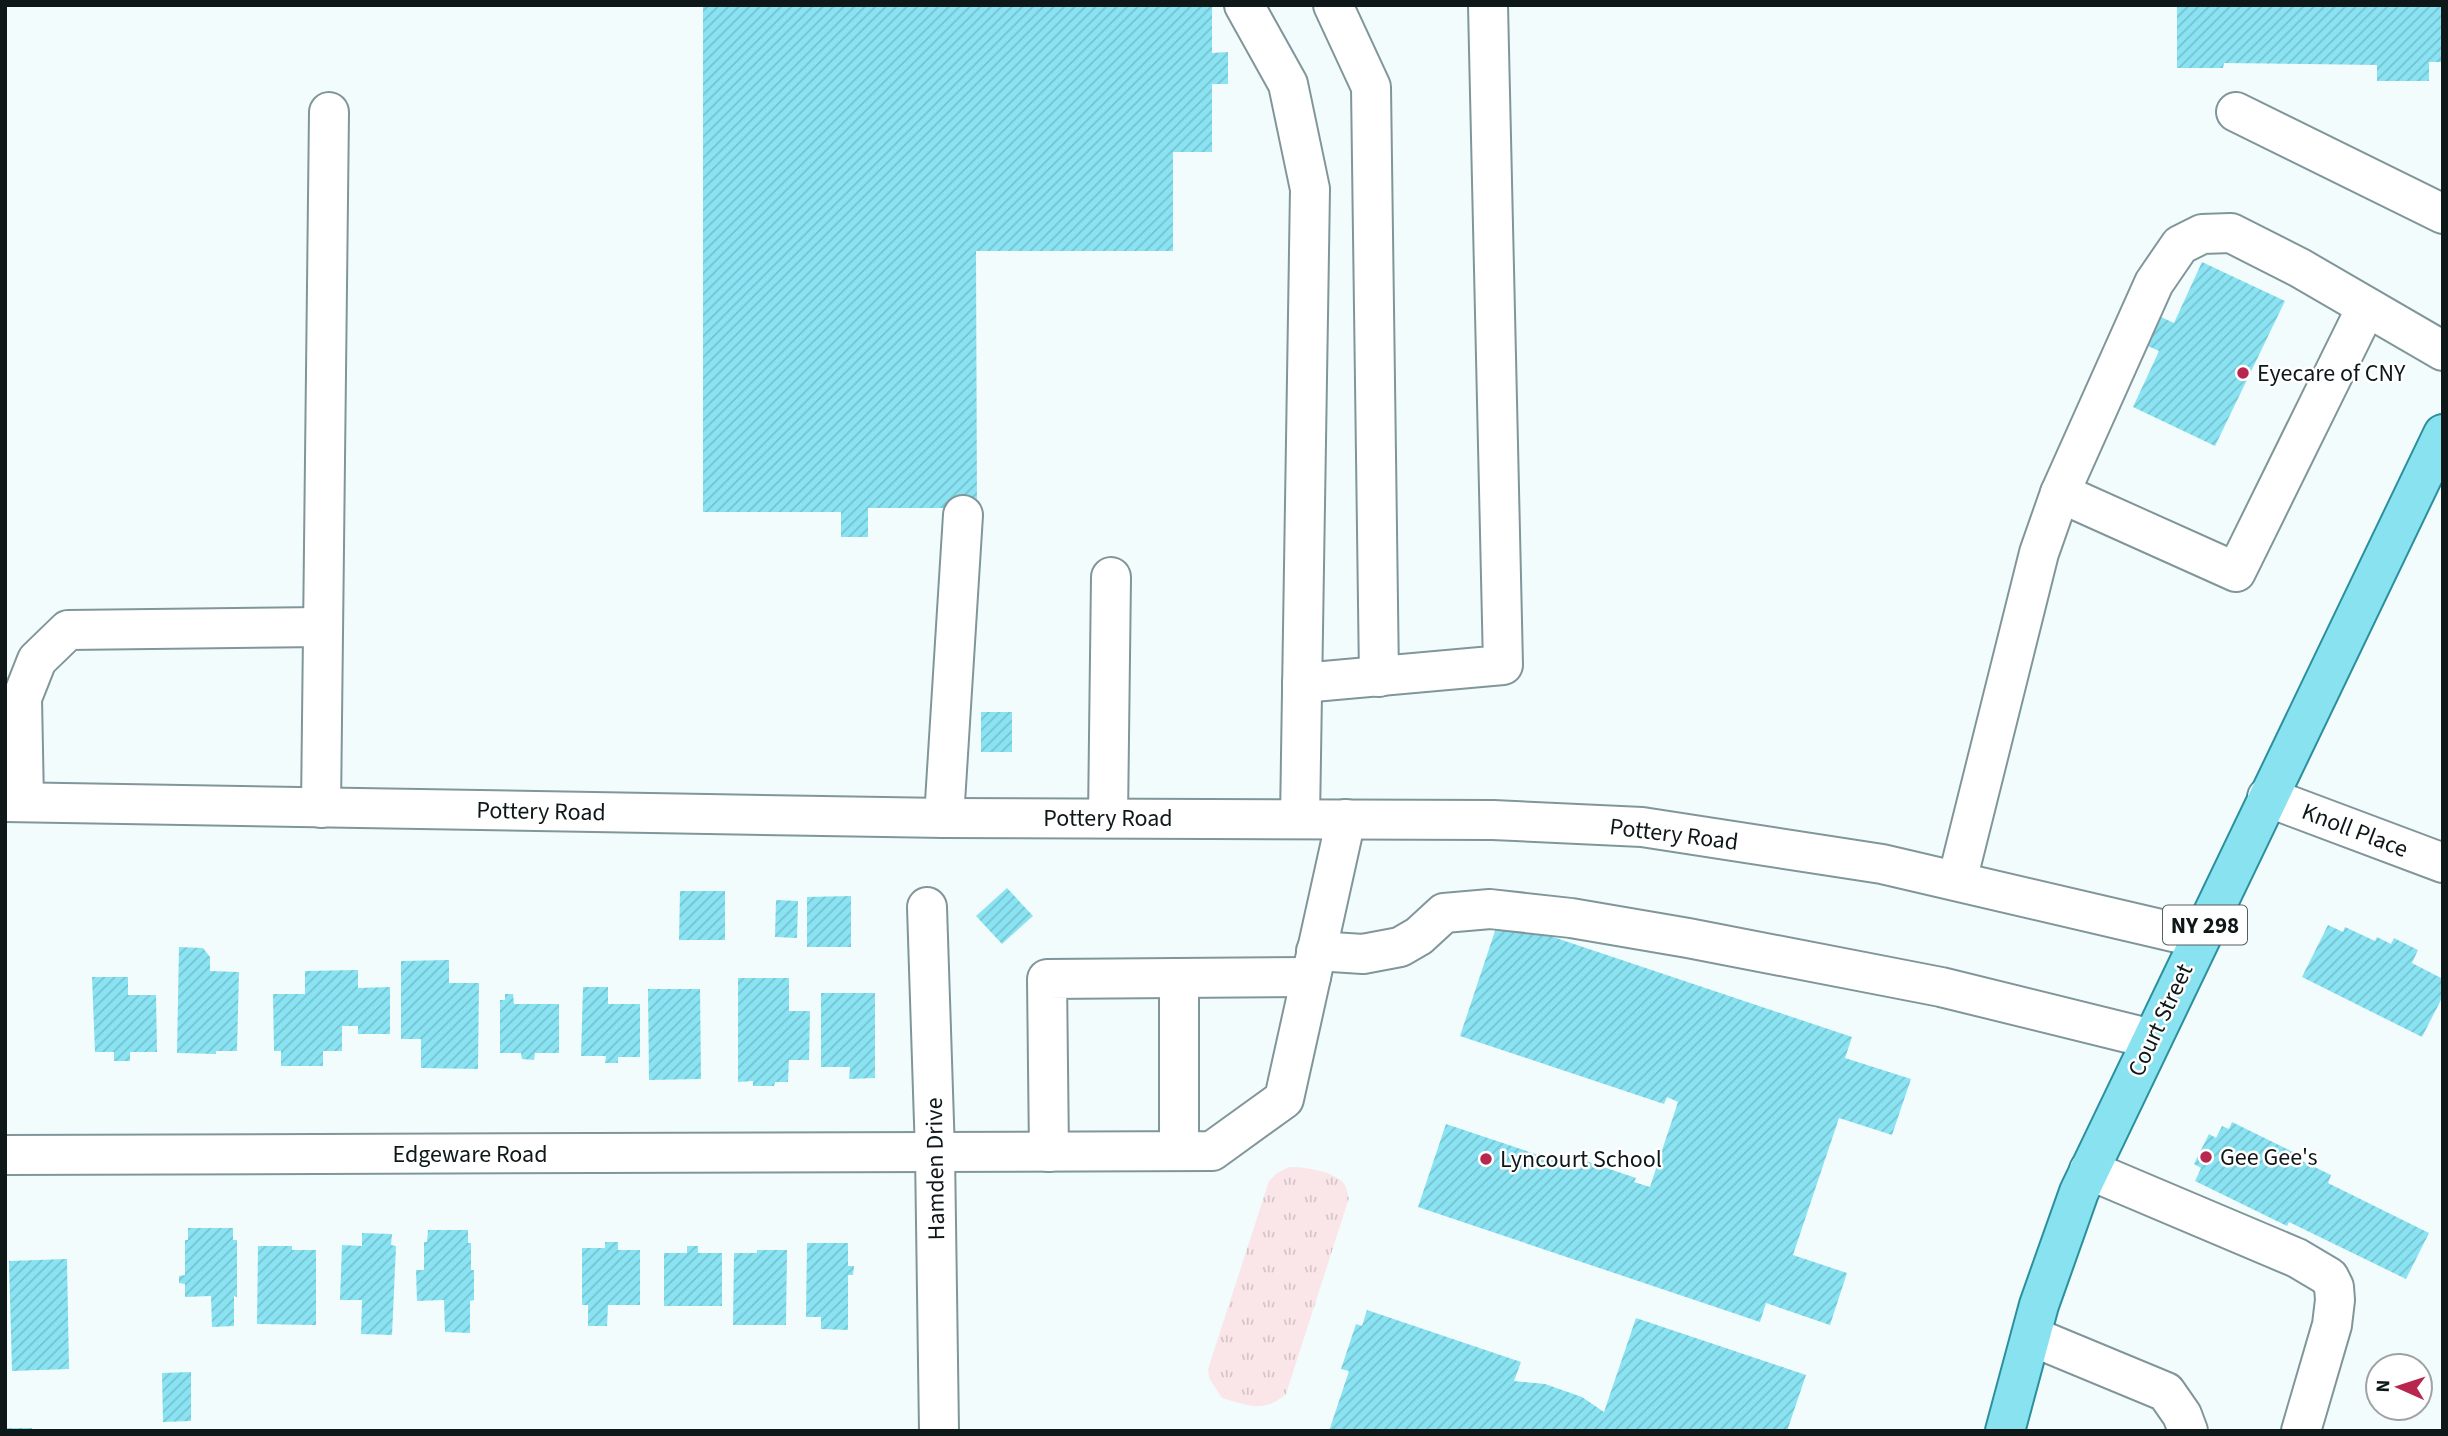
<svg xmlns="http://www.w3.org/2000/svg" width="2448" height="1436" viewBox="0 0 2448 1436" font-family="'Source Sans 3',sans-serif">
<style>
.park{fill:url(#park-tufts)}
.building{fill:url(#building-hatch)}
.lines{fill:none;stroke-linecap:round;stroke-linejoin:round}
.minor-casing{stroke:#80969a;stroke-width:42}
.major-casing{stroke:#2c8f9d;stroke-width:42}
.minor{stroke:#fff;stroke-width:38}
.major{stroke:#89e2ef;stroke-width:38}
.poi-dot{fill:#b8284e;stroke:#fff;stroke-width:2.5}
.labels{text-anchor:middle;stroke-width:5;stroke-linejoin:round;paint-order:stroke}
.shield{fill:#fff;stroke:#575d5e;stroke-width:2}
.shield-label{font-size:23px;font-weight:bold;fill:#0f1819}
.poi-label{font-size:24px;fill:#0f1819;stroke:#fff;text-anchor:start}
.street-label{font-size:24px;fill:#0f1819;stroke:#fff}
</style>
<defs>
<pattern id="park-tufts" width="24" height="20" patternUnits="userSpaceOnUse" patternTransform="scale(1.75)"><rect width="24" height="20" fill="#fae6e8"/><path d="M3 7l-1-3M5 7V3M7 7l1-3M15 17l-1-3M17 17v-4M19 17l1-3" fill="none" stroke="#d5c5c6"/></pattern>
<pattern id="building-hatch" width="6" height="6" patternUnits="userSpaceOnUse" patternTransform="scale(1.75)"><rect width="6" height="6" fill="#8ae3f2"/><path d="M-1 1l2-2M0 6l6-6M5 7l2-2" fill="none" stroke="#76c2cf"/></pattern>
</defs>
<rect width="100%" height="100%" fill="#f2fcfd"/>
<path class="park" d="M1289,1167C1304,1167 1326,1170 1339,1179C1346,1183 1347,1191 1349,1198L1286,1394C1263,1414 1248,1405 1222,1398L1209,1378L1208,1369L1269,1181L1277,1173Z"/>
<g class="building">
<polygon points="703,5 1212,5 1212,53 1228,52 1228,84 1212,84 1212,152 1173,152 1173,251 976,251 977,508 868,508 868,537 841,537 841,512 703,512"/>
<polygon points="2177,5 2443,5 2443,62 2429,62 2429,81 2377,81 2377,65 2224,63 2223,68 2177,68"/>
<polygon points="2202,262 2285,301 2215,446 2133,407 2159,351 2148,346 2161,317 2174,323"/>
<rect x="981" y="712" width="31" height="40"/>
<polygon points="1007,888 1033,916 1002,944 976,916"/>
<polygon points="680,891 725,891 725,940 679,940"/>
<polygon points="851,896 851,947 807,947 807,897"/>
<polygon points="776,900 798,901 797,938 775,937"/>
<polygon points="1499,919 1852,1037 1845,1058 1911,1079 1892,1135 1839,1118 1793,1255 1847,1273 1830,1325 1766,1303 1760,1322 1418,1207 1446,1124 1580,1169 1583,1160 1636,1178 1634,1182 1650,1187 1678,1102 1667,1097 1664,1104 1460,1036"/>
<polygon points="2328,925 2343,932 2345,927 2375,941 2377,937 2391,944 2394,938 2418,950 2412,963 2443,979 2443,996 2422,1037 2302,977"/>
<polygon points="179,947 203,948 210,957 210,971 239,972 237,1051 216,1051 216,1054 177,1053"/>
<polygon points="449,960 449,983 479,983 478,1069 421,1068 421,1039 401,1039 401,961"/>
<polygon points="358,970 358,988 390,987 390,1034 358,1034 358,1026 342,1026 342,1051 323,1051 323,1066 281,1066 281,1051 274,1051 273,994 305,994 305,971"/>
<polygon points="92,977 128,977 128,995 156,995 157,1052 130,1052 130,1061 114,1061 114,1052 95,1052"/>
<polygon points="738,978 789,978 789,1011 810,1011 809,1060 789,1060 788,1082 775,1082 774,1086 753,1086 753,1081 738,1082"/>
<polygon points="583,987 608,987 608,1004 640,1004 640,1057 618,1057 618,1063 605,1063 606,1056 581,1056"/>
<polygon points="648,989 700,989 701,1079 649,1080"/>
<polygon points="821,993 875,993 875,1078 849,1079 850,1067 821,1067"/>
<polygon points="505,994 513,994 514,1004 559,1004 559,1053 535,1053 534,1060 522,1059 521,1053 500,1053 500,1000 505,1000"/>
<polygon points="2232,1122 2301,1156 2300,1160 2331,1175 2328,1183 2429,1233 2406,1279 2289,1222 2287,1226 2195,1181 2201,1168 2194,1164 2209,1134 2216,1138 2222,1126 2229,1129"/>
<polygon points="188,1228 233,1228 233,1240 237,1240 237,1297 234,1296 234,1326 212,1327 211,1296 185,1297 185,1284 179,1283 179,1276 185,1275 185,1240 188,1240"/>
<polygon points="428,1230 468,1230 468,1243 471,1243 471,1270 474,1270 474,1300 470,1301 470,1333 445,1332 444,1300 417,1301 416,1270 424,1270 424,1242 427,1242"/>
<polygon points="362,1233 392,1234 391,1245 396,1246 392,1335 361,1334 362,1300 340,1300 342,1245 362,1246"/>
<polygon points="605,1242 618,1242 618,1250 640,1250 640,1305 608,1305 607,1326 588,1326 588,1305 582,1305 582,1248 605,1248"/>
<polygon points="807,1243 848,1243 848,1266 854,1266 853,1275 848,1275 848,1330 821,1329 821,1317 806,1317"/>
<polygon points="258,1246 292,1246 292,1250 316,1250 316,1325 257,1324"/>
<polygon points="687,1246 698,1246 698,1253 722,1253 722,1306 664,1306 664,1253 687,1253"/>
<polygon points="757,1250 787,1250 786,1325 733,1325 734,1253 757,1253"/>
<polygon points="67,1259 69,1369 12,1371 9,1261"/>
<polygon points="1367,1310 1521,1362 1514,1381 1545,1384 1582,1397 1604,1412 1636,1318 1806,1375 1787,1431 1329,1431 1349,1371 1341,1369 1356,1324 1362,1326"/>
<polygon points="191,1372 191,1421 163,1422 162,1373"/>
<polygon points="5,1428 32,1428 33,1431 5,1431"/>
</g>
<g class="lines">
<defs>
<g id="minor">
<polyline points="1244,5 1288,84 1310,189 1300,819"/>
<polyline points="1333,5 1371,87 1379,677"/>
<polyline points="2236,112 2443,214"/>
<polyline points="2060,493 2236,572 2366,308"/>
<polyline points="1302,683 1503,665 1488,5"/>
<polyline points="2267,797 2443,863"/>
<polyline points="5,802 944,818 1493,820 1642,827 1882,864 2199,938"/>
<polyline points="24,802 22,698 37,660 68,630 323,627"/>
<polyline points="321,808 329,112"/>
<polyline points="944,818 963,515"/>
<polyline points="1108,818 1111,577"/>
<polyline points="1957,881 2039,553 2060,493 2154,283 2180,245 2202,234 2231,233 2300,268 2443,351"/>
<polyline points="927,907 935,1153 939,1431"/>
<polyline points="1316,951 1363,954 1400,947 1419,936 1444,913 1490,909 1571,918 1688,938 1941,987 2152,1039"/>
<polyline points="1179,978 1179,1151"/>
<polyline points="1049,1152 1047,979 1311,977"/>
<polyline points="5,1155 1212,1151 1284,1099 1346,819"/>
<polyline points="2089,1170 2297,1258 2329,1277 2334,1287 2335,1300 2332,1325 2301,1431"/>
<polyline points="2031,1336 2166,1392 2182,1415 2188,1431"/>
</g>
<polyline id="major" points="2005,1431 2039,1305 2079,1192 2443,434"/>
</defs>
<use href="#minor" class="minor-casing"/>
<use href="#major" class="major-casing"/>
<use href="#minor" class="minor"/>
<use href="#major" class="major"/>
</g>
<g class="poi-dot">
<circle cx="2243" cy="373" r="7"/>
<circle cx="2206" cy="1157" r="7"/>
<circle cx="1486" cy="1159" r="7"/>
</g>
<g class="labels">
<rect class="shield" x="2163" y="905.5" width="84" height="39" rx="5"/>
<g class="shield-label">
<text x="2205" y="933">NY 298</text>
</g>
<g class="poi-label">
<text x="2257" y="381">Eyecare of CNY</text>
<text x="2220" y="1165">Gee Gee's</text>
<text x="1500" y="1167">Lyncourt School</text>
</g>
<g class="street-label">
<text transform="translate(541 811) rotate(1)" y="8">Pottery Road</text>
<text x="1108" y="826">Pottery Road</text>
<text transform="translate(2355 830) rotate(21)" y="8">Knoll Place</text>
<text transform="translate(1674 834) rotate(7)" y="8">Pottery Road</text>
<text transform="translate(2160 1020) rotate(-65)" y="8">Court Street</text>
<text x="470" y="1162">Edgeware Road</text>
<text transform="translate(935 1169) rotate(-91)" y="8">Hamden Drive</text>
</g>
</g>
<rect width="2448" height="1436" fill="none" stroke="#0f1819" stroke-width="14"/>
<g transform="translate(2399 1387) rotate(273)"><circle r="33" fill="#ffffff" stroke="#9fa3a3" stroke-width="2"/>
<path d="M0-5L12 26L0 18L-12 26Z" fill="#b8284e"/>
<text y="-10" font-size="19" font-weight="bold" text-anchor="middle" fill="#0f1819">N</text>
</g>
</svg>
